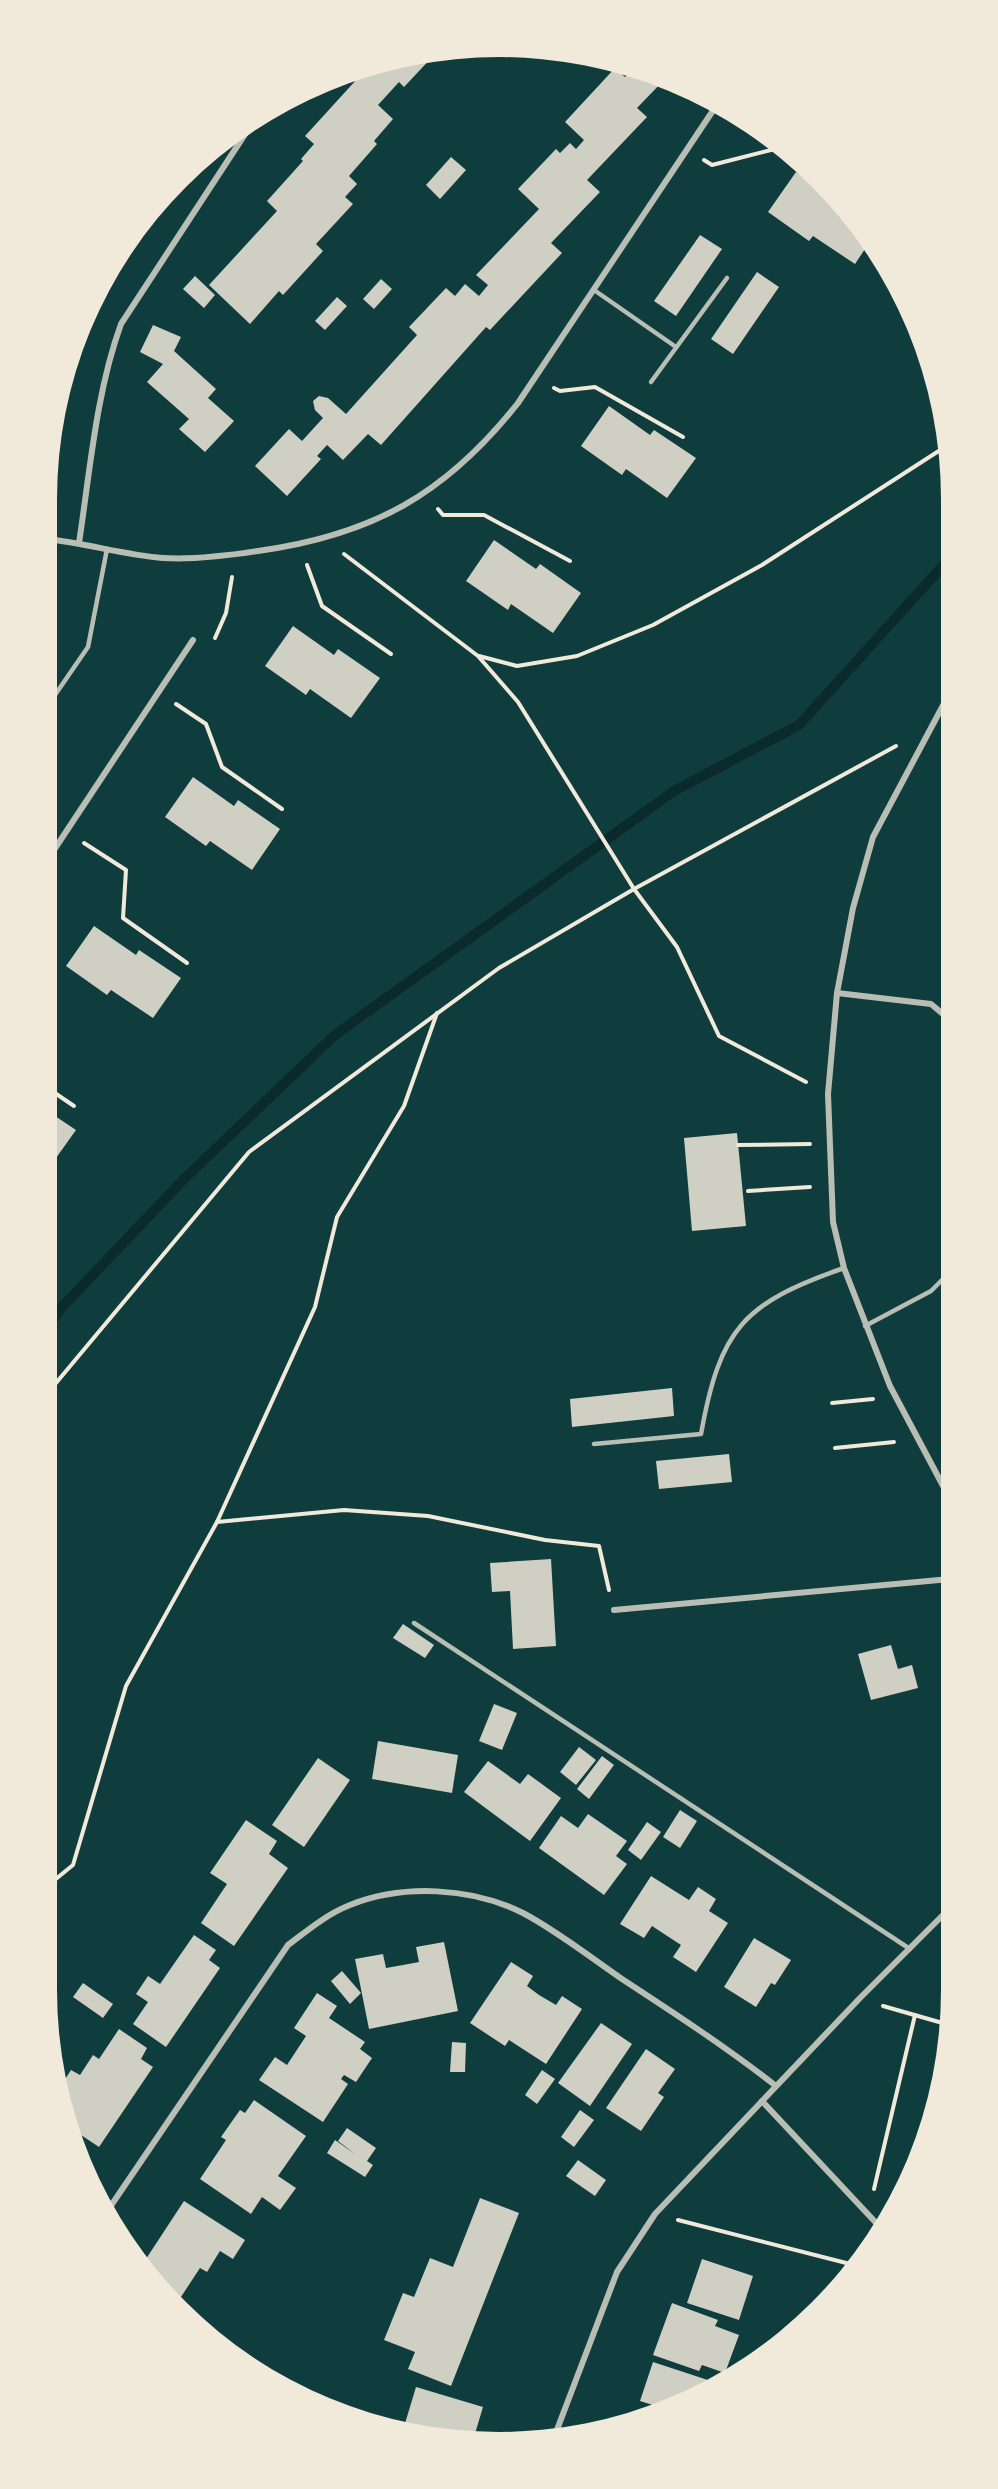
<svg xmlns="http://www.w3.org/2000/svg" width="998" height="2489" viewBox="0 0 998 2489" font-family="Barlow,sans-serif">
<style>
.lines{fill:none;stroke-linecap:round;stroke-linejoin:round}
.stream{stroke:#0a2a2b;stroke-width:10}
.building{fill:#cfcfc3}
.path{stroke:#f1e9da;stroke-width:4}
.service{stroke:#b8beb3;stroke-width:4.5}
.minor{stroke:#b8beb3;stroke-width:6}
</style>
<rect width="100%" height="100%" fill="#0f3d3e"/>
<g class="lines">
<polyline class="stream" points="46,1328 62,1307 184,1179 335,1035 674,791 799,725 948,560"/>
</g>
<g class="building">
<polygon points="538,50 558,50 548,60"/>
<polygon points="436,53 404,87 399,82 378,105 393,119 374,141 377,144 349,176 357,184 345,197 353,204 316,244 323,251 283,295 279,291 250,324 209,285 277,211 267,201 303,161 301,159 314,144 305,136 368,67 382,62"/>
<polygon points="615,68 625,77 634,68 664,80 637,108 647,117 587,180 600,192 551,243 562,253 490,330 486,327 381,445 368,434 343,460 327,445 317,456 321,459 287,496 255,466 289,429 302,441 323,418 315,410 313,401 319,396 328,398 346,414 417,335 409,327 446,288 455,296 465,284 479,296 488,285 476,275 539,209 518,189 556,149 560,153 570,143 576,149 584,140 565,122"/>
<polygon points="451,157 466,170 440,199 426,185"/>
<polygon points="796,172 839,201 867,246 855,264 813,236 809,241 768,212"/>
<polygon points="700,235 722,249 676,316 654,301"/>
<polygon points="757,272 779,287 733,354 711,339"/>
<polygon points="195,276 215,295 204,308 183,289"/>
<polygon points="381,279 392,289 374,309 363,299"/>
<polygon points="337,297 347,306 325,330 315,321"/>
<polygon points="153,325 181,337 174,351 216,389 208,398 234,421 205,452 179,429 189,419 147,382 163,364 140,352"/>
<polygon points="609,406 650,435 654,430 696,458 667,498 626,469 622,475 581,446"/>
<polygon points="494,540 536,569 540,564 581,593 553,633 511,604 508,610 466,581"/>
<polygon points="293,626 334,655 338,649 380,678 351,718 310,689 306,695 265,666"/>
<polygon points="193,777 234,806 238,800 280,829 252,870 210,841 206,846 165,817"/>
<polygon points="94,926 136,955 139,950 181,978 153,1018 111,990 107,995 66,966"/>
<polygon points="46,1110 76,1130 46,1172"/>
<polygon points="737,1133 746,1226 692,1231 684,1138"/>
<polygon points="672,1388 674,1416 572,1427 570,1399"/>
<polygon points="729,1454 732,1482 659,1489 656,1461"/>
<polygon points="551,1559 556,1646 513,1649 510,1591 492,1592 490,1563"/>
<polygon points="403,1624 434,1645 425,1658 393,1638"/>
<polygon points="891,1645 898,1669 912,1665 918,1688 871,1700 858,1654"/>
<polygon points="494,1704 517,1713 502,1750 479,1741"/>
<polygon points="378,1741 458,1755 452,1793 372,1779"/>
<polygon points="579,1747 596,1760 576,1785 560,1772"/>
<polygon points="602,1756 614,1765 589,1799 577,1789"/>
<polygon points="318,1758 350,1780 304,1847 272,1825"/>
<polygon points="488,1761 520,1784 528,1774 561,1798 530,1841 464,1792"/>
<polygon points="680,1810 697,1821 680,1848 663,1837"/>
<polygon points="588,1814 627,1841 616,1856 627,1864 604,1895 539,1848 561,1816 578,1828"/>
<polygon points="246,1820 277,1841 269,1854 288,1868 234,1946 201,1923 227,1884 210,1873"/>
<polygon points="647,1822 661,1832 641,1860 628,1850"/>
<polygon points="651,1876 689,1900 698,1887 716,1899 709,1911 728,1923 696,1972 673,1957 681,1945 652,1926 644,1938 620,1924"/>
<polygon points="194,1935 216,1950 209,1960 220,1968 166,2047 133,2024 148,2002 136,1994 148,1976 160,1984"/>
<polygon points="754,1938 791,1960 775,1985 771,1983 756,2007 724,1987"/>
<polygon points="444,1942 458,2011 369,2029 355,1959 383,1954 386,1968 403,1965 419,1962 416,1947"/>
<polygon points="511,1962 533,1976 527,1986 539,1995 556,2005 562,1996 582,2009 546,2064 509,2040 505,2046 470,2023"/>
<polygon points="342,1971 361,1993 350,2004 331,1981"/>
<polygon points="83,1983 113,2004 103,2018 73,1997"/>
<polygon points="317,1993 337,2006 329,2018 365,2042 360,2049 372,2058 356,2082 344,2075 341,2079 348,2084 323,2122 259,2080 275,2057 287,2065 306,2036 294,2028"/>
<polygon points="601,2023 632,2044 590,2106 558,2083"/>
<polygon points="119,2029 147,2048 141,2059 153,2067 99,2147 69,2127 62,2084 71,2070 80,2075 93,2055 99,2059"/>
<polygon points="452,2042 466,2043 465,2072 450,2072"/>
<polygon points="941,2042 928,2135 916,2157 915,2157"/>
<polygon points="646,2049 675,2069 658,2093 664,2097 641,2131 606,2108"/>
<polygon points="542,2070 555,2079 537,2104 525,2095"/>
<polygon points="254,2100 306,2136 278,2176 296,2188 280,2210 262,2197 251,2214 200,2179 226,2140 221,2137 240,2110 245,2113"/>
<polygon points="580,2110 594,2120 574,2147 561,2137"/>
<polygon points="347,2128 376,2148 367,2161 373,2165 365,2177 327,2153 335,2140 355,2154 338,2141"/>
<polygon points="578,2160 606,2180 595,2196 566,2176"/>
<polygon points="480,2198 519,2213 451,2386 408,2369 415,2352 384,2340 403,2293 414,2297 430,2258 453,2267"/>
<polygon points="184,2201 245,2240 233,2259 220,2251 207,2272 200,2268 177,2303 159,2288 142,2265"/>
<polygon points="702,2259 753,2276 739,2320 687,2303"/>
<polygon points="672,2303 718,2320 715,2326 739,2335 725,2373 702,2365 699,2371 653,2355"/>
<polygon points="653,2362 720,2384 659,2407 640,2401"/>
<polygon points="416,2387 483,2407 474,2437 440,2439 403,2430"/>
</g>
<g class="lines">
<g class="path">
<polyline points="704,160 712,165 775,149 783,152"/>
<polyline points="554,388 560,391 595,387 683,437"/>
<polyline points="438,509 443,515 484,515 570,561"/>
<polyline points="307,565 322,606 391,654"/>
<polyline points="215,638 226,613 232,577"/>
<polyline points="479,656 517,666 577,656 653,625 762,565 948,445"/>
<polyline points="176,704 206,724 222,767 282,809"/>
<polyline points="84,843 126,870 123,918 187,963"/>
<polyline points="806,1082 719,1036 677,947 634,889 896,746"/>
<polyline points="46,1087 74,1106"/>
<polyline points="738,1145 810,1144"/>
<polyline points="748,1191 810,1187"/>
<polyline points="46,1395 249,1152 499,968 634,889 518,702 478,656 344,554"/>
<polyline points="832,1403 873,1399"/>
<polyline points="835,1448 894,1442"/>
<polyline points="217,1522 344,1510 428,1516 545,1540 599,1546 609,1590"/>
<polyline points="46,1887 73,1865 126,1686 217,1522 315,1307 337,1217 404,1106 437,1013"/>
<polyline points="883,2006 946,2024"/>
<polyline points="874,2189 915,2015"/>
<polyline points="678,2220 858,2266"/>
</g>
<g class="service">
<polyline points="594,290 676,347"/>
<polyline points="651,382 727,278"/>
<polyline points="46,708 88,647 107,549"/>
<polyline points="865,1326 931,1291 950,1272"/>
<path d="M594,1444L701,1434C720,1329 743,1303 844,1268"/>
<polyline points="414,1623 910,1949"/>
</g>
<g class="minor">
<path d="M46,539C86,543 124,555 163,558C195,560 226,556 258,551C373,535 446,494 518,403L716,106"/>
<path d="M79,543C90,471 96,393 121,324L253,122"/>
<polyline points="948,696 873,837 853,908 837,993 828,1094 833,1222 844,1268 890,1386 950,1499"/>
<polyline points="46,862 193,640"/>
<polyline points="837,993 931,1004 949,1019"/>
<polyline points="614,1610 950,1579"/>
<polyline points="762,2101 879,2226"/>
<path d="M106,2213L288,1945C308,1930 327,1914 350,1905C403,1884 471,1887 523,1913C557,1931 590,1957 622,1979C674,2013 726,2047 776,2086"/>
<polyline points="555,2435 617,2272 655,2214 859,1999 951,1907"/>
</g>
</g>
<path d="M0 0H998V2489H0ZM499 57H499A442 442 0 0 1 941 499V1990A442 442 0 0 1 499 2432H499A442 442 0 0 1 57 1990V499A442 442 0 0 1 499 57Z" fill="#f1e9da" fill-rule="evenodd"/>
</svg>
